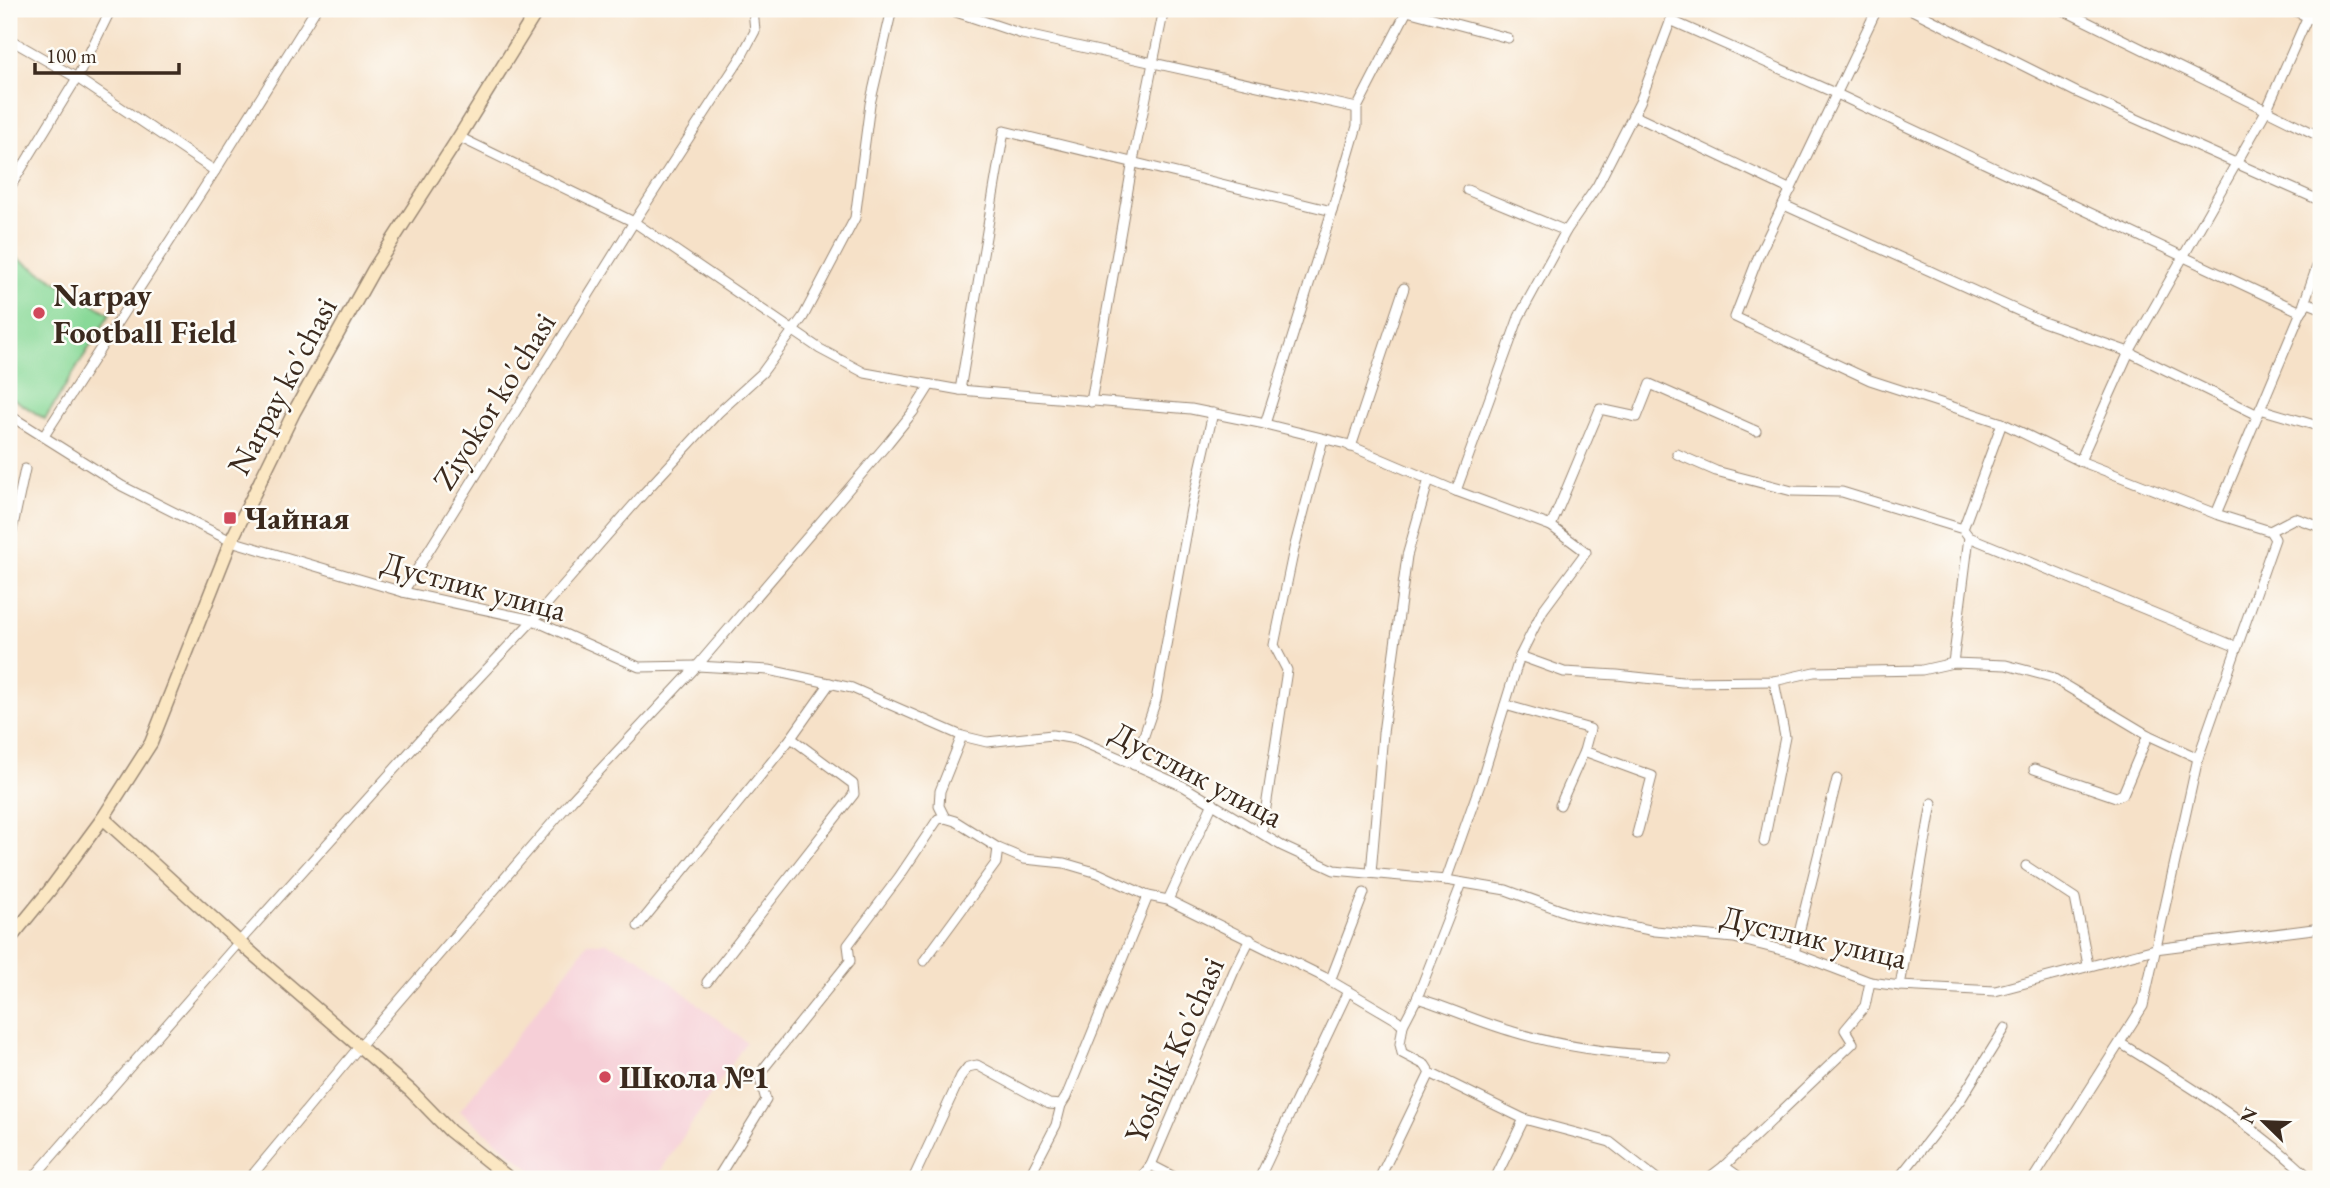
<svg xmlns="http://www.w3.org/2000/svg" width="2330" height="1188" viewBox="0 0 2330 1188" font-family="'EB Garamond',serif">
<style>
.built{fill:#f6cfd7}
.pitch{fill:#89d998;stroke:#62825b;stroke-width:2}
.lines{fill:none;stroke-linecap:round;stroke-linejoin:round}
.street-casing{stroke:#988673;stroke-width:11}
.secondary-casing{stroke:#988673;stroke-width:15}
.street{stroke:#fff;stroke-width:9}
.secondary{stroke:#fbe7c3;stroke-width:12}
.poi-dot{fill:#d1495b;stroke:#fdfcf7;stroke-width:2.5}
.labels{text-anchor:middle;stroke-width:5;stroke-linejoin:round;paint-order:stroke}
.poi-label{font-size:32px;font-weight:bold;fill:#3b2a1e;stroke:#fdfcf7;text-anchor:start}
.street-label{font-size:32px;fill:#3b2a1e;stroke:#fdfcf7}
</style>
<rect width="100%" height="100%" fill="#fdfcf7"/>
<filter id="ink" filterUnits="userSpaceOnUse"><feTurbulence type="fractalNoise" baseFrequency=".0143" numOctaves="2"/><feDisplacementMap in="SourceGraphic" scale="14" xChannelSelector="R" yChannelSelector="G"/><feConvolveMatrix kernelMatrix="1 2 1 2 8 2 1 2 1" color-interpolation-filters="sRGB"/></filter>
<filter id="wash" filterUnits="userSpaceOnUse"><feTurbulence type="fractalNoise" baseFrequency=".00686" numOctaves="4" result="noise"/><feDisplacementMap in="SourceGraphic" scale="28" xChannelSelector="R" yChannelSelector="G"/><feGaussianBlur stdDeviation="1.57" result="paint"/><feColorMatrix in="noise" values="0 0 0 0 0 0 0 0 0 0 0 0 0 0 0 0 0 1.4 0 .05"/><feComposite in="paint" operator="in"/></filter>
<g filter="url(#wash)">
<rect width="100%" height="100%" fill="#f6e1c8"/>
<polygon class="built" points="588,943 607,943 640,958 746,1042 655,1179 542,1179 460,1111"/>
<polygon class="pitch" points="9,253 110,314 45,419 9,396"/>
</g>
<g filter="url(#ink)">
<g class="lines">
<defs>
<g id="street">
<polyline points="947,9 1022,34 1357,108"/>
<polyline points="1877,9 1759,255 1735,317 1870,380 2002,423 2080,461 2216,514 2270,531 2275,539 2198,758 2143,1006 2033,1179"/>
<polyline points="1910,9 2076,92 2321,201"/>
<polyline points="2061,9 2321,137"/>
<polyline points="2291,9 2321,23"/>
<polyline points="1407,11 1508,38"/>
<polyline points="1670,20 1837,94 2301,312 2308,303 2321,308"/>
<polyline points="9,39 77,78 215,171"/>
<polyline points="1633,115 1791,190"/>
<polyline points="459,137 634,222 820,349 865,373 960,390 1191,409 1265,424 1346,444 1456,491 1551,526 1600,409 1637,417 1650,384 1756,431"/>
<polyline points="9,189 77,78 111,9"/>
<polyline points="1467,190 1566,231"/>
<polyline points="1784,205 2043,322 2129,352 2258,415"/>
<polyline points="960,390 1004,131 1332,211"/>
<polyline points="1091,402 1133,161 1164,9"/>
<polyline points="2260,409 2321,427"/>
<polyline points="9,415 122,486 231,541 403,592 533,620 639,667 697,666 769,670 852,688 962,736 987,742 1052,735 1076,739 1183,786 1282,846 1334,870 1446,880 1506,890 1574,915 1655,931 1734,938 1794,953 1870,982 1900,986 1995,991 2155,949 2321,928"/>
<polyline points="2002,423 1963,529 1969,537 2237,647"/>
<polyline points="1265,424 1332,211 1357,126 1357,108 1408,9"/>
<polyline points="44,436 215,171 316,9"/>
<polyline points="1351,447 1404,288"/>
<polyline points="1677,454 1716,471 1792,491 1842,492 1963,529"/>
<polyline points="2080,461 2129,352 2266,111 2311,9"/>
<polyline points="1456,491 1519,317 1566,231 1597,186 1640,102 1675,9"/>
<polyline points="2216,514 2301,312 2321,255"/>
<polyline points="2270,531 2295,518 2321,527"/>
<polyline points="9,545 25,469"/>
<polyline points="403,592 634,222 740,59 755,31 753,9"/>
<polyline points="1520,656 1564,672 1617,675 1682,682 1774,681 1814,672 1922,670 1953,663 2006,665 2051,677 2148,735 2198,758"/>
<polyline points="1953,663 1969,537"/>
<polyline points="1505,705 1590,729 1584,751 1560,805"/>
<polyline points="1584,751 1652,776 1637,834"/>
<polyline points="1134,765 1156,700 1191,509 1213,413"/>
<polyline points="2034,769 2116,797 2123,794 2148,735"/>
<polyline points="945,818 939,806 940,791 962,736"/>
<polyline points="1262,833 1287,670 1274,645 1294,549 1323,439"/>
<polyline points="1764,842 1785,737 1774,681"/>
<polyline points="2026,866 2075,898 2088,965"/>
<polyline points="1371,873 1383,733 1407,556 1429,479"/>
<polyline points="1446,880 1482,779 1520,656 1543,610 1586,552 1551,526"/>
<polyline points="1168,900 1213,803"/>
<polyline points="638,926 791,738 830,683"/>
<polyline points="1794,953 1837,779"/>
<polyline points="924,961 996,863 998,848"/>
<polyline points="1330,981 1364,893"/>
<polyline points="707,982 854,794 853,784 791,738"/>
<polyline points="1900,986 1932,803"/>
<polyline points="1417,998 1462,883"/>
<path d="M1403,1025L1417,998C1450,1008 1481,1023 1514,1032C1563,1047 1614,1054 1665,1056"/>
<path d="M2120,1043C2187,1084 2254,1125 2311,1179"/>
<polyline points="1151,1165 1178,1179"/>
<polyline points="1724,1166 1742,1179"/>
<polyline points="32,1179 239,942 424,736 533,620 644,493 718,413 762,373 803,317 855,218 870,104 892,9"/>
<polyline points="249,1179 359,1047 572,800 697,666 888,443 913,412 930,385"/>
<polyline points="717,1179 766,1100 760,1079 764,1068 850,961 848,945 899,877 938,819 945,818 955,821 998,848 1024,859 1064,863 1098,873 1148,896 1168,900 1324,977 1397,1020 1403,1025 1400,1044 1402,1053 1425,1065 1430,1073 1524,1119 1610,1142 1657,1179"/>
<polyline points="913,1179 961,1076 968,1067 977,1065 1049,1104 1061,1105 1066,1097 1148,896"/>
<polyline points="1028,1179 1056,1125 1061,1105"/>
<polyline points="1140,1179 1151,1165 1234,971 1250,939"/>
<polyline points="1259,1179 1348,991"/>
<polyline points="1379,1179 1430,1073"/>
<polyline points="1495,1179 1524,1119"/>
<polyline points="1707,1179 1724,1166 1853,1043 1845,1030 1865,1006 1870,982"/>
<polyline points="1898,1179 1961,1099 2005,1028"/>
</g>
<g id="secondary">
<polyline points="103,818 239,942 411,1091 450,1131 510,1179"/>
<polyline points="9,940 49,891 103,818 151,743 231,541 294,412 374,269 459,137 538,9"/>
</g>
</defs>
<use href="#street" class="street-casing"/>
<use href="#secondary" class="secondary-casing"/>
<use href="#street" class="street"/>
<use href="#secondary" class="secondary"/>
</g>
</g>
<g class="poi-dot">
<circle cx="39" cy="313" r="7"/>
<rect x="223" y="511" width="14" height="14" rx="3.5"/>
<circle cx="605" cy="1077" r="7"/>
</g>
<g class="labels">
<g class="poi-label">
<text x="53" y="306">Narpay<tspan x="53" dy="37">Football Field</tspan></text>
<text x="244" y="529">Чайная</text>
<text x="619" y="1088">Школа №1</text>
</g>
<g class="street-label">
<text transform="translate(282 386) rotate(-62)" y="11">Narpay ko'chasi</text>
<text transform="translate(494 401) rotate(-58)" y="11">Ziyokor ko'chasi</text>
<text transform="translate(474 586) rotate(15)" y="11">Дустлик улица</text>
<text transform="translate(1197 774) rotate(28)" y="11">Дустлик улица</text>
<text transform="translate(1814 937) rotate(13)" y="11">Дустлик улица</text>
<text transform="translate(1174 1050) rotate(-66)" y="11">Yoshlik Ko'chasi</text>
</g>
</g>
<rect width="2330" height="1188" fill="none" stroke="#fdfcf7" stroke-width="35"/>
<g transform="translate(2264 1122) rotate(293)" stroke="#fdfcf7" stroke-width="5" paint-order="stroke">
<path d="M0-5L12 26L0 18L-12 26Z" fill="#3b2a1e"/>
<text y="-10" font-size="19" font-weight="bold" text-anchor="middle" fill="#3b2a1e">N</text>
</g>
<path d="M35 63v10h144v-10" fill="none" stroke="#3b2a1e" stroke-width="3.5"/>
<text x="46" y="63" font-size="21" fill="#3b2a1e" stroke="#fdfcf7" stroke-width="5" paint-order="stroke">100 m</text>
</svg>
